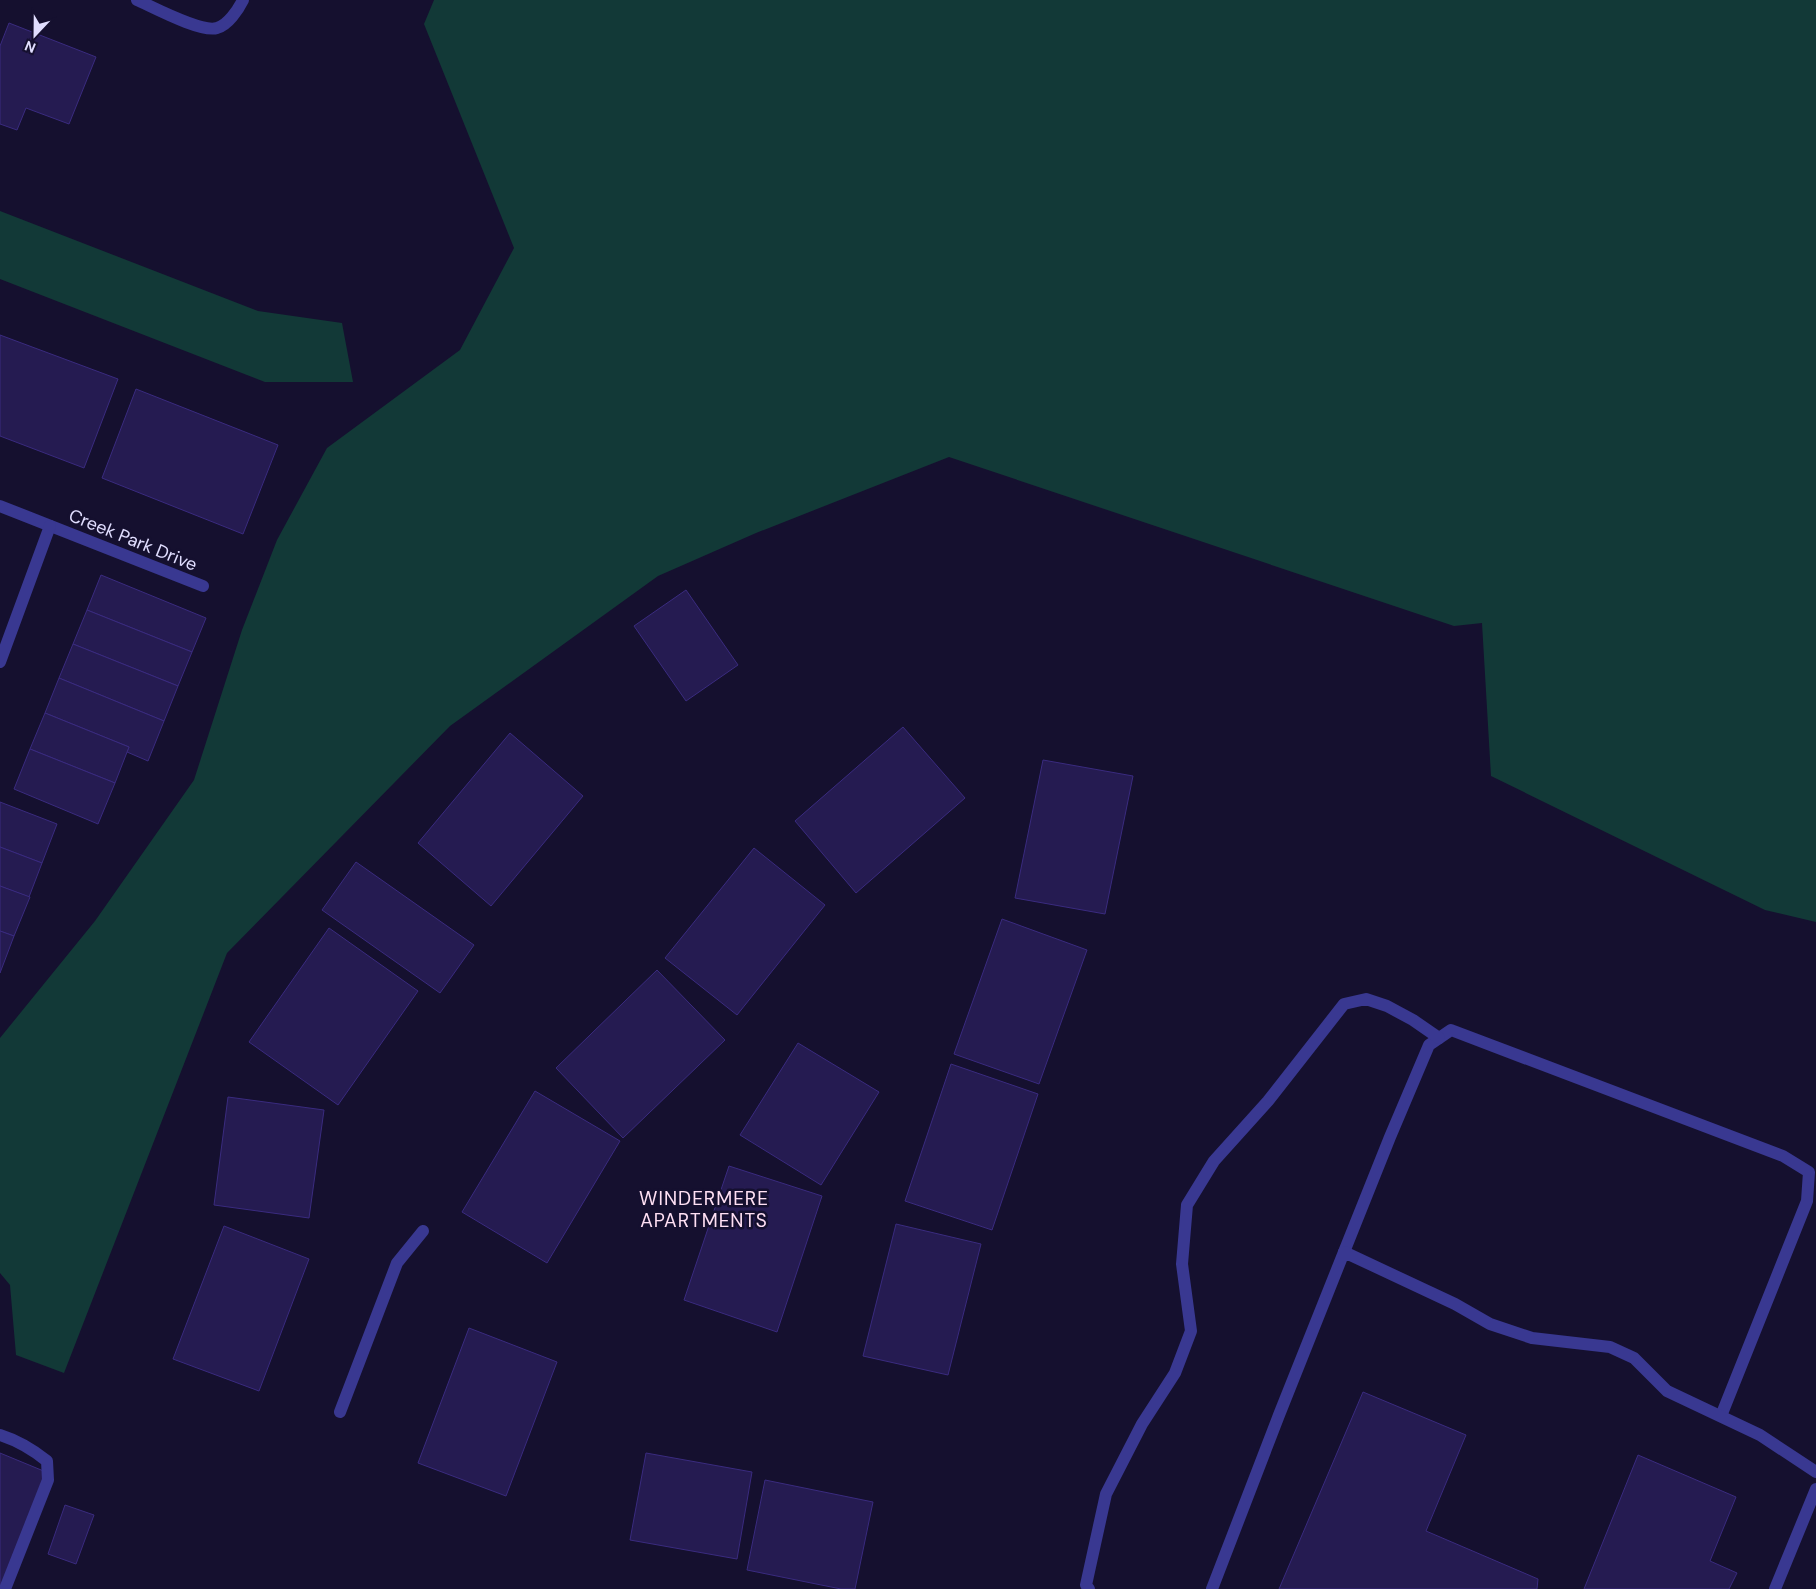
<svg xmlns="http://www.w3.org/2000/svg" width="1816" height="1589" viewBox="0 0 1816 1589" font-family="'DM Sans',sans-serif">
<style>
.green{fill:#123937}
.building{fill:#251b51;stroke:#3a2b7f}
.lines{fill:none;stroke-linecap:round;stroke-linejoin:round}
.service{stroke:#393891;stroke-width:12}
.minor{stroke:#393891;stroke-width:12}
.labels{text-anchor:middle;stroke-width:5;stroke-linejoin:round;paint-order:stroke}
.street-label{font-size:18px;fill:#e1deff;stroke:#15102f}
.neighbourhood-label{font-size:19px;letter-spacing:1px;fill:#ffe0f4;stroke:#15102f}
</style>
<rect width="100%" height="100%" fill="#15102f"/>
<g class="green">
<polygon points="434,0 1816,0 1816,922 1765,910 1491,776 1482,623 1454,626 949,457 756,533 658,576 450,726 227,953 64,1373 16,1355 10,1285 0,1273 0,1038 95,921 194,780 242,630 277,540 327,448 460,350 514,248 424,24"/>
<polygon points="0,211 258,311 342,323 353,382 265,382 0,279"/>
</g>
<g class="building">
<polygon points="9,23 96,57 69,124 26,108 17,130 0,124 0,46"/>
<polygon points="0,335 118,379 84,468 0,436"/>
<polygon points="136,389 278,445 243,534 102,478"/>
<polygon points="101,575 206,618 192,652 87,610"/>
<polygon points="686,590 738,665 686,701 634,626"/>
<polygon points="87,610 192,652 178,686 73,644"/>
<polygon points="73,644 178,686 164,721 59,678"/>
<polygon points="59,678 164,721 148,761 127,752 129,747 45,713"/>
<polygon points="45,713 129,747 115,783 30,749"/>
<polygon points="903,727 965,798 856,893 795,821"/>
<polygon points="510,733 583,796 491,906 418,843"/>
<polygon points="30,749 115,783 98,824 14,789"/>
<polygon points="1043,760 1133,776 1105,914 1015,898"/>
<polygon points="0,802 57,824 42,863 0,847"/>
<polygon points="0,847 42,863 29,897 0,886"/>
<polygon points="754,848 825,905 737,1015 665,958"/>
<polygon points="356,862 474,945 440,993 322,910"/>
<polygon points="0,886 30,897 14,936 0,931"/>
<polygon points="1002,919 1087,950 1039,1084 954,1054"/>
<polygon points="329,928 418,991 338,1105 249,1042"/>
<polygon points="0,931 14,936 0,973"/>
<polygon points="657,970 725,1040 623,1138 556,1068"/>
<polygon points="798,1043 879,1092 821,1185 740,1135"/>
<polygon points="951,1064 1038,1094 992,1230 905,1201"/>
<polygon points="535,1091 620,1141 547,1263 462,1212"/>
<polygon points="228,1097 324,1110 309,1218 214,1205"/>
<polygon points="729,1166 822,1196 777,1332 684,1300"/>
<polygon points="896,1224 981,1244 948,1375 863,1356"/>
<polygon points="224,1226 309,1259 259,1391 173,1359"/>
<polygon points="469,1328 557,1362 506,1496 418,1463"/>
<polygon points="1363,1392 1466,1435 1426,1531 1538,1579 1537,1589 1279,1589"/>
<polygon points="0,1453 46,1472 0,1588"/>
<polygon points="646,1453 752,1472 737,1559 630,1540"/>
<polygon points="1638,1455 1736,1497 1710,1561 1737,1573 1729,1589 1584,1589"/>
<polygon points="765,1480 873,1502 855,1589 841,1589 747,1570"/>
<polygon points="65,1505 94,1515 76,1564 48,1554"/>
</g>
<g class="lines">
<g class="service">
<polyline points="1344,1252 1390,1137 1429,1045 1451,1030 1783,1156 1809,1172 1807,1201 1721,1416"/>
<path d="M0,1435C19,1441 32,1449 47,1461L48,1480L5,1589"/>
<polyline points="1089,1589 1086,1585 1106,1494 1142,1424 1175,1373 1191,1331 1182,1264 1187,1205 1214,1161 1268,1101 1344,1004 1366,999 1387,1006 1413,1020 1439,1038"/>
<polyline points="1212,1589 1279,1415 1344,1252 1455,1304 1490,1324 1532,1338 1610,1347 1634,1358 1667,1391 1760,1435 1816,1472"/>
<polyline points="1775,1589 1816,1489"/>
</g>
<g class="minor">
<path d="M137,0C153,7 201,33 217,28C228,25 238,10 243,0"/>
<polyline points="0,506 203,586"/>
<polyline points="0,662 50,526"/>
<polyline points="340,1412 397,1263 423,1231"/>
</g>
</g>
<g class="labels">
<g class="street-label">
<text transform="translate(133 540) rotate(22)" y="6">Creek Park Drive</text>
</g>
<g class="neighbourhood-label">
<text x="704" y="1205">WINDERMERE<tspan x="704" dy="22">APARTMENTS</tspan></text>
</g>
</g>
<g transform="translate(35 35) rotate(202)" stroke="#15102f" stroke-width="4" paint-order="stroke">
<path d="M0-4L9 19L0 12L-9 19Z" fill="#e1deff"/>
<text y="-8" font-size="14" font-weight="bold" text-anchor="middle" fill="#e1deff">N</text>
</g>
</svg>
